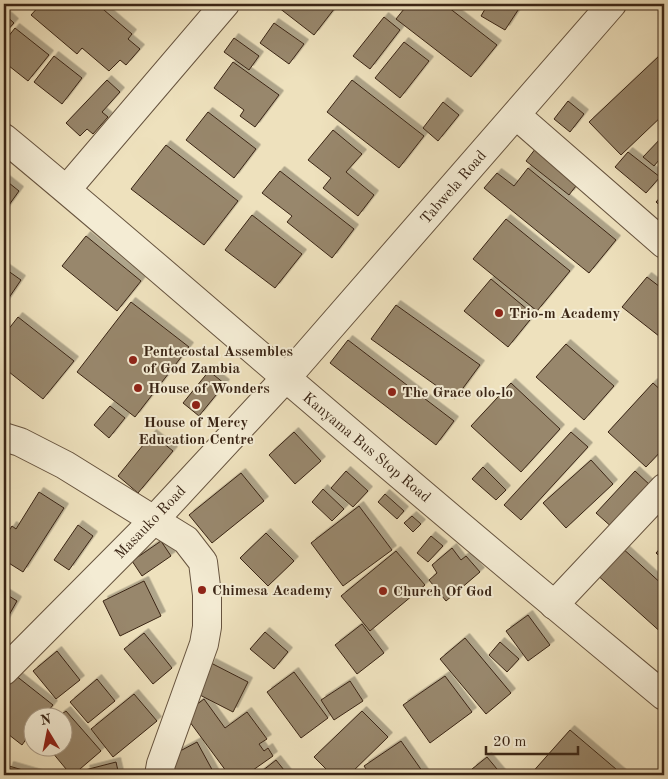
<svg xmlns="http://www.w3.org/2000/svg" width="668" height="779" viewBox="0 0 668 779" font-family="'Old Standard TT',serif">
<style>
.building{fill:#98876c;stroke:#3a2515;filter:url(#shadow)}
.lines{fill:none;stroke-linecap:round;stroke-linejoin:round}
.minor-casing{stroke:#67543f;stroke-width:30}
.minor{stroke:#f4ecd4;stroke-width:28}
.poi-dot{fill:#8f2418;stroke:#f4ecd4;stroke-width:2}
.labels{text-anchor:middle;stroke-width:4;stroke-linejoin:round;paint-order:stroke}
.street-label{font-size:15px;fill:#3a2515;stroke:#f4ecd4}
.poi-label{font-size:15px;font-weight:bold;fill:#3a2515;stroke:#f4ecd4;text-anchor:start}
</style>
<defs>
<filter id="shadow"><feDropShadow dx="4.5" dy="-4.5" stdDeviation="0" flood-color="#0004"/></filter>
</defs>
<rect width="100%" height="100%" fill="#eee1bd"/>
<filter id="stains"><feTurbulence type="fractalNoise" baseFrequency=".004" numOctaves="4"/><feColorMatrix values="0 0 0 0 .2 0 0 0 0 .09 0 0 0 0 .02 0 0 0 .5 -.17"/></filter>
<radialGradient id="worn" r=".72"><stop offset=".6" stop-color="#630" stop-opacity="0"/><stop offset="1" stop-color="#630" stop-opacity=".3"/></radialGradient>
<g class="building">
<polygon points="41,4 97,4 132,34 128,39 140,49 126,65 120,60 109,71 82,48 77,54 31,15"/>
<polygon points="274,4 338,4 314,35"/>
<polygon points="408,4 444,4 497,45 471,77 396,19"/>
<polygon points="488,4 522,4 505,30 481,16"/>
<polygon points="4,14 14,23 4,34"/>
<polygon points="384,17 400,30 370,69 353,56"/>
<polygon points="274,23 304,44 289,64 260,43"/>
<polygon points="15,28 49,55 28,81 4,62 4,42"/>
<polygon points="234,38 259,56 249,70 224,52"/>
<polygon points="404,42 429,61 400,98 375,78"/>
<polygon points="54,56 82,78 62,104 34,82"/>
<polygon points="659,56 664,61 664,114 621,155 589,122"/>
<polygon points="233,62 279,95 255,127 240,116 244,110 214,88"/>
<polygon points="107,80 120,92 102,112 108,117 93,134 87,129 80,136 66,123"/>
<polygon points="352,80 424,136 399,168 327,112"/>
<polygon points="568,101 584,114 570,132 554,119"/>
<polygon points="443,102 459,115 438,141 423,128"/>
<polygon points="208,112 256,149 234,178 186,140"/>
<polygon points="333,130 362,154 346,172 374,195 358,216 323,188 331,178 308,160"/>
<polygon points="664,135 664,154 654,166 643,157"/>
<polygon points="166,145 238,201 204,245 131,189"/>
<polygon points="536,148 579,182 569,195 526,161"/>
<polygon points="628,152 660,177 646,193 615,167"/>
<polygon points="528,168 616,240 589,273 484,188 497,173 514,186"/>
<polygon points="280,171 354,229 332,258 287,222 292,216 262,193"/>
<polygon points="4,179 19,191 4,212"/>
<polygon points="664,193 664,209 656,202"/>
<polygon points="252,215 302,254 275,288 225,250"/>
<polygon points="506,219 570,271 537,311 473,259"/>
<polygon points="86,236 141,281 117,311 62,266"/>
<polygon points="4,268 21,280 4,305"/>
<polygon points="647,277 664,290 664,340 622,307"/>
<polygon points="491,279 534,315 508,347 464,311"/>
<polygon points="131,302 189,347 135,417 77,372"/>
<polygon points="396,305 480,365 455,399 371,339"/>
<polygon points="18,317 74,361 43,399 4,368 4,335"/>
<polygon points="348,340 454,421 436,445 330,363"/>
<polygon points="566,344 614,386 584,420 536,377"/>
<polygon points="209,371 225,384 199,416 183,403"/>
<polygon points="511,383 560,429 521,472 471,426"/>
<polygon points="653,383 664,393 664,448 646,467 608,432"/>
<polygon points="110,406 125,418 109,438 94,425"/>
<polygon points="294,432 321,461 295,484 269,455"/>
<polygon points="571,432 588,447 521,520 504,505"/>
<polygon points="152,434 173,451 138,493 118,476"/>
<polygon points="591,460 613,484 566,528 543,503"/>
<polygon points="483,467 506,490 496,500 472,479"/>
<polygon points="346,471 368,491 353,507 331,488"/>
<polygon points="635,471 652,487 614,529 596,513"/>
<polygon points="241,473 264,501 212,543 189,515"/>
<polygon points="323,489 344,509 332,521 312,502"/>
<polygon points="39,492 64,508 23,572 4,560 4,538 12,526 16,529"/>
<polygon points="385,494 404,511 397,519 378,502"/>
<polygon points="359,506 392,550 343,586 311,543"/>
<polygon points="412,516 421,524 413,532 404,523"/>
<polygon points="78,525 93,536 69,570 54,560"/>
<polygon points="266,533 294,561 268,586 240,558"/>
<polygon points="431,536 443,546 428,562 417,553"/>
<polygon points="161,541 171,556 142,576 132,561"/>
<polygon points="664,544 664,560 656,553"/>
<polygon points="620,546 664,586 664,635 595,573"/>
<polygon points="452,548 461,560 466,556 480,572 446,601 429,580 437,573 432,565"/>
<polygon points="396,551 425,585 370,631 341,596"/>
<polygon points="144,581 161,616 120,636 103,601"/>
<polygon points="4,593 17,601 4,624"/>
<polygon points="528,615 550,645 528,661 506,631"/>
<polygon points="362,624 384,653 357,674 335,645"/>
<polygon points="265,632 288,652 274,669 250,649"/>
<polygon points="144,633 172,668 153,684 124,649"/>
<polygon points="465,638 511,693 486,714 440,659"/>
<polygon points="500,642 519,659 507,672 489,655"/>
<polygon points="57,651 80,680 56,699 33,671"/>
<polygon points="211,663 248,682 233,712 196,693"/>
<polygon points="294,672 328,718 301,738 267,692"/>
<polygon points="15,675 53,705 44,716 32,716 32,731 22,745 4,731 4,689"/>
<polygon points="445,676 472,712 430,743 403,705"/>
<polygon points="97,679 115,701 88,723 70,702"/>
<polygon points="350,681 363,701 334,720 321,700"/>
<polygon points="134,694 157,721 113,757 91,729"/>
<polygon points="204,699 225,728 247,712 267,739 259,744 264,751 268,748 273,756 246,775 229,775 184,714"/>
<polygon points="66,711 101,751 73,775 71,775 47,746 62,746 62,716 59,716"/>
<polygon points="362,711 388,737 349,775 332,775 314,757"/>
<polygon points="570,730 623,775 530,775"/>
<polygon points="401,741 425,775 370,775 364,766"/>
<polygon points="197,742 215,775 174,775 165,759"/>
<polygon points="487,757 502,775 477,775 472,769"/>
<polygon points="276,760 288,775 257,775"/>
<polygon points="116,762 119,775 87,775 85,770"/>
<polygon points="9,766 40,775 6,775"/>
</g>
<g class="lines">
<defs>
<g id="minor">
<polyline points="516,115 664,244"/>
<path d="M4,138C99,216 191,297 285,377C410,484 537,591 664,696"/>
<polyline points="67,189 225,4"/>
<polyline points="4,437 20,442 65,465 186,540 203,562 207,595 207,627 204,644 161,764 159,775"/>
<polyline points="554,605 664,488"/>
<polyline points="4,671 154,520 294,369 612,4"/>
</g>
</defs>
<use href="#minor" class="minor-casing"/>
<use href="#minor" class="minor"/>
</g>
<g class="poi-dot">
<circle cx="499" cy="313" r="5"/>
<circle cx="133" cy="360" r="5"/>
<circle cx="138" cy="388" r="5"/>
<circle cx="392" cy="392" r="5"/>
<circle cx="196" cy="405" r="5"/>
<circle cx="202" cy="590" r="5"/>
<circle cx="383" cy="591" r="5"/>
</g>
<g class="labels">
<g class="street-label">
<text transform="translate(453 187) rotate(-49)" y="5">Tabwela Road</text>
<text transform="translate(367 447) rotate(40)" y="5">Kanyama Bus Stop Road</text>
<text transform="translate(150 522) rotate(-46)" y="5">Masauko Road</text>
</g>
<g class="poi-label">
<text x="509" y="318">Trio-m Academy</text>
<text x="143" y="356">Pentecostal Assembles<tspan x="143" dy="17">of God Zambia</tspan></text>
<text x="148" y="393">House of Wonders</text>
<text x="402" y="397">The Grace olo-lo</text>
<text x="196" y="427" text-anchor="middle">House of Mercy<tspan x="196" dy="17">Education Centre</tspan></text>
<text x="212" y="595">Chimesa Academy</text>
<text x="393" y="596">Church Of God</text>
</g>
</g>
<rect width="668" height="779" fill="none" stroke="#eee1bd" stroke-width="20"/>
<rect x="5" y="5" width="658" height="769" fill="none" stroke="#3a2515" stroke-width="2.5"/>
<rect x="10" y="10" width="648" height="759" fill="none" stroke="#3a2515"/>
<g transform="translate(48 732) rotate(350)"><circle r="24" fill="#f4ecd4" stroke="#aa9c88"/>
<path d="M0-4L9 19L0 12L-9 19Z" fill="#8f2418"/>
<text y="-8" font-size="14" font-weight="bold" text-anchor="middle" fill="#3a2515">N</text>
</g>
<path d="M486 746v8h92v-8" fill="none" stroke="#3a2515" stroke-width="2.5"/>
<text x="493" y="746" font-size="15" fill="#3a2515" stroke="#f4ecd4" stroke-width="4" paint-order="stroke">20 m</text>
<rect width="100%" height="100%" filter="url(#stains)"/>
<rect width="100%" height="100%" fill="url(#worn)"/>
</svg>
